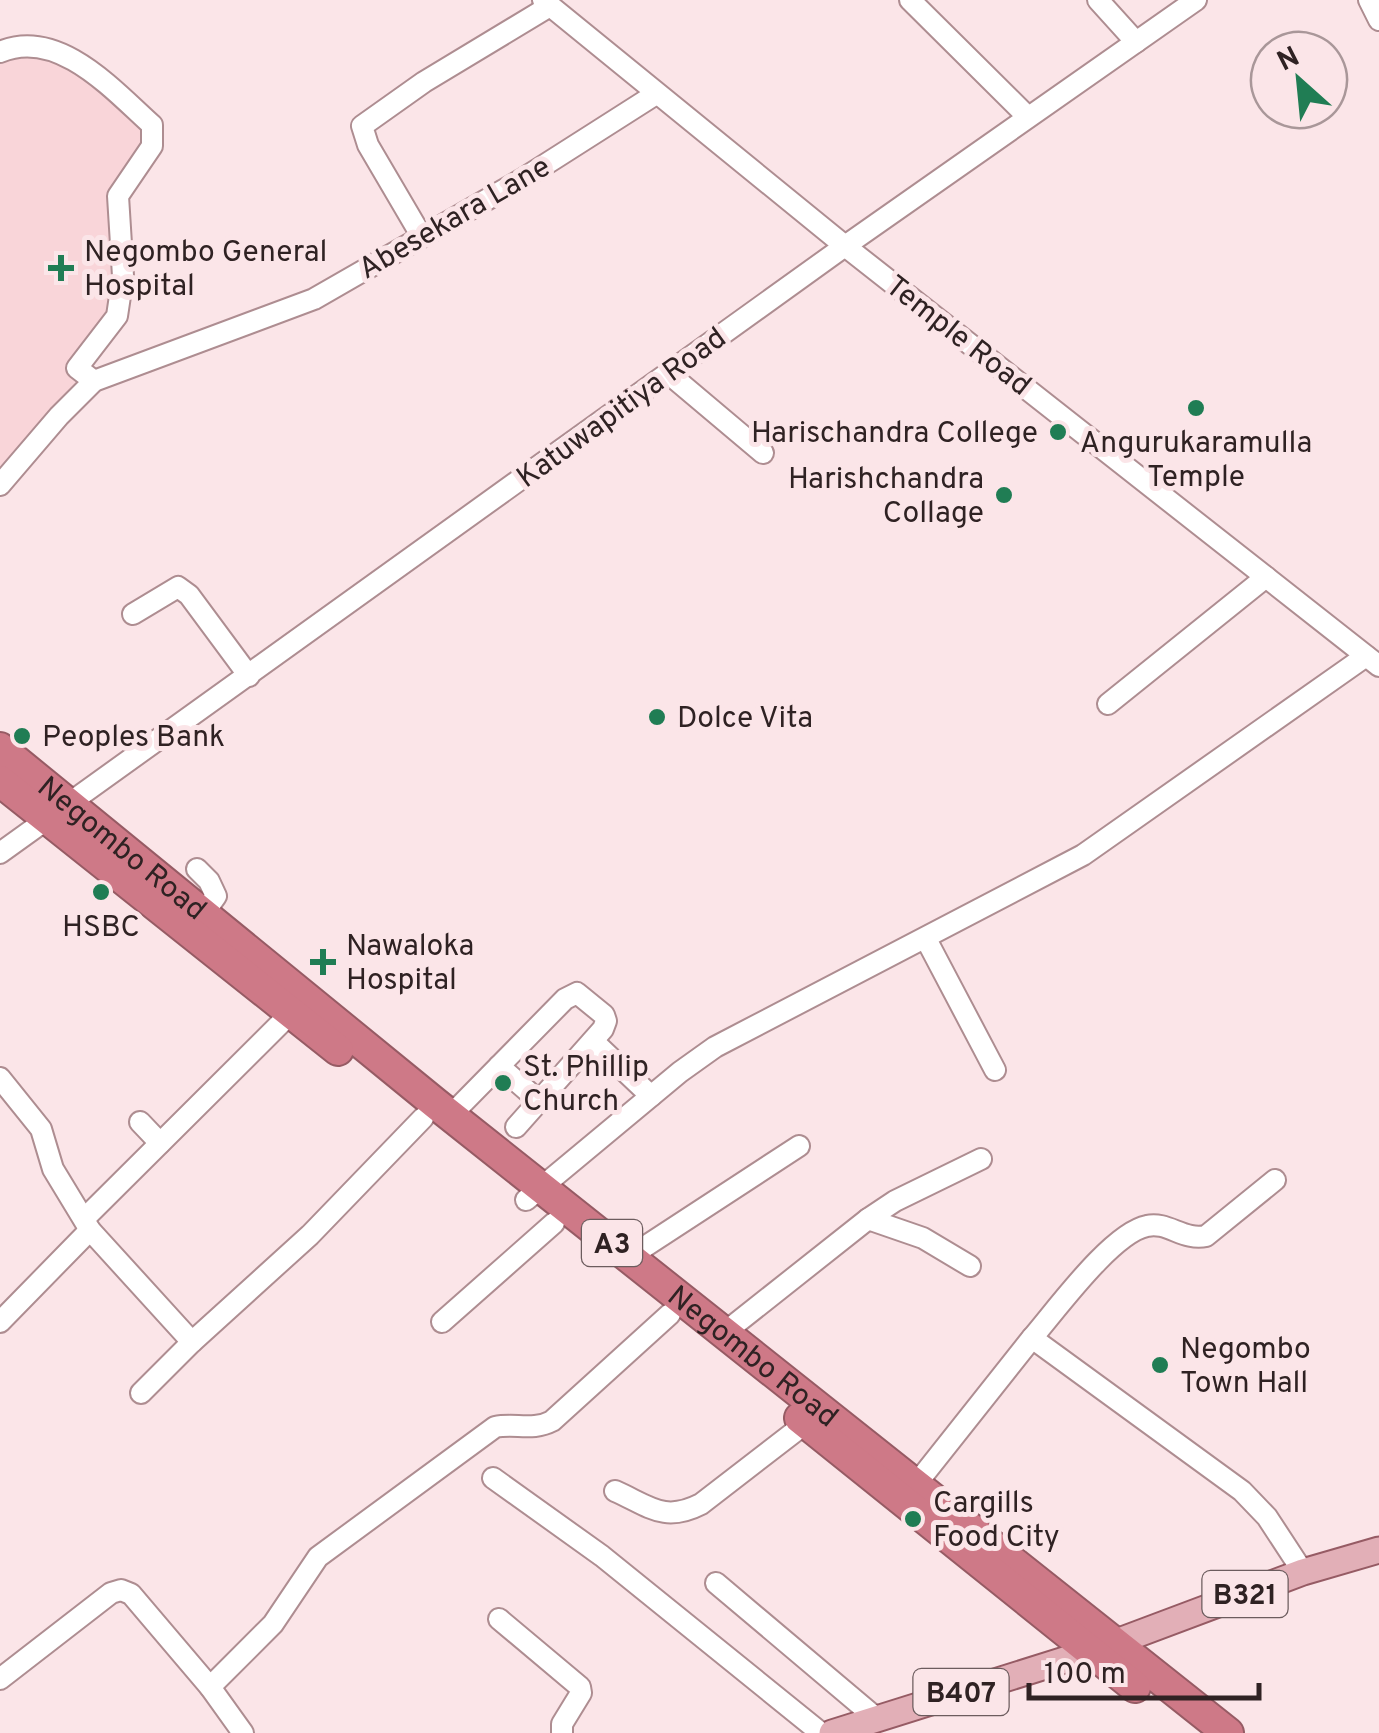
<svg xmlns="http://www.w3.org/2000/svg" width="1379" height="1733" viewBox="0 0 1379 1733" font-family="Overpass,sans-serif">
<style>
.built{fill:#f9d5d9}
.lines{fill:none;stroke-linecap:round;stroke-linejoin:round}
.minor-casing{stroke:#ae8d91;stroke-width:24}
.major-casing{stroke:#965b64;stroke-width:29}
.highway-casing{stroke:#965b64;stroke-width:34}
.minor{stroke:#fff;stroke-width:20}
.major{stroke:#e2afb7;stroke-width:25}
.highway{stroke:#ce7987;stroke-width:30}
.poi-dot{fill:#207d54;stroke:#fbe5e8;stroke-width:4}
.labels{text-anchor:middle;stroke-width:10;stroke-linejoin:round;paint-order:stroke}
.shield{fill:#fbe5e8;stroke:#6c5c5e;stroke-width:2.5}
.shield-label{font-size:28px;font-weight:bold;fill:#2f2223}
.street-label{font-size:30px;fill:#2f2223;stroke:#fbe5e8}
.poi-label{font-size:30px;fill:#2f2223;stroke:#fbe5e8;text-anchor:start}
</style>
<rect width="100%" height="100%" fill="#fbe5e8"/>
<polygon class="built" points="48,49 152,125 129,178 117,316 77,368 94,381 0,485 0,52"/>
<g class="lines">
<defs>
<g id="minor">
<polyline points="543,0 845,246 1379,666"/>
<polyline points="910,0 1028,117"/>
<polyline points="1098,0 1136,42"/>
<polyline points="1369,0 1379,20"/>
<path d="M0,52C58,27 113,90 152,125V146L118,196L123,276L117,316L77,368L94,381"/>
<polyline points="422,237 368,145 362,126 424,82 550,6"/>
<polyline points="668,373 763,453"/>
<polyline points="0,485 59,416 94,381 314,299 521,180 656,94"/>
<polyline points="133,614 178,587 189,595 249,676"/>
<polyline points="1108,704 1266,577"/>
<polyline points="0,853 845,246 1196,0"/>
<polyline points="197,869 209,881 216,896 204,913"/>
<polyline points="926,939 995,1070"/>
<polyline points="593,1041 651,1096"/>
<polyline points="499,1066 539,1101"/>
<polyline points="0,1078 41,1129 53,1169 90,1230 192,1342"/>
<polyline points="450,1116 565,999 577,993 604,1015 606,1021 603,1029 516,1127"/>
<polyline points="140,1122 160,1143"/>
<polyline points="526,1200 680,1072 715,1047 1083,855 1366,656"/>
<polyline points="84,1219 291,1013"/>
<polyline points="868,1219 923,1238 970,1266"/>
<polyline points="629,1257 799,1146"/>
<polyline points="0,1322 90,1230"/>
<polyline points="442,1322 554,1223"/>
<polyline points="724,1333 868,1219 895,1201 981,1159"/>
<path d="M1032,1338C1057,1309 1112,1233 1147,1226C1167,1221 1184,1241 1206,1236L1275,1180"/>
<polyline points="141,1393 192,1342 310,1235 423,1118"/>
<polyline points="493,1478 602,1556 821,1733"/>
<polyline points="917,1483 1032,1338 1242,1491 1267,1517 1303,1572"/>
<path d="M615,1491C649,1506 664,1523 701,1504L806,1423"/>
<polyline points="716,1583 876,1718"/>
<polyline points="499,1619 580,1687 581,1693 562,1724 562,1733"/>
<polyline points="0,1679 111,1593 121,1590 131,1594 210,1687 243,1733"/>
<path d="M210,1687L273,1624L318,1557L495,1427C515,1423 533,1431 552,1421L670,1314"/>
</g>
<polyline id="major" points="832,1733 1090,1652 1303,1572 1379,1550"/>
<g id="highway">
<path id="s1" d="M0,748L436,1104L1228,1733"/>
<polyline points="0,781 338,1050"/>
<polyline points="800,1418 1135,1687"/>
</g>
</defs>
<use href="#minor" class="minor-casing"/>
<use href="#major" class="major-casing"/>
<use href="#highway" class="highway-casing"/>
<use href="#minor" class="minor"/>
<use href="#major" class="major"/>
<use href="#highway" class="highway"/>
</g>
<g class="poi-dot">
<path d="M56 253h10v10h10v10h-10v10h-10v-10h-10v-10h10z"/>
<circle cx="1196" cy="408" r="10"/>
<circle cx="1058" cy="432" r="10"/>
<circle cx="1004" cy="495" r="10"/>
<circle cx="657" cy="717" r="10"/>
<circle cx="22" cy="736" r="10"/>
<circle cx="101" cy="892" r="10"/>
<path d="M318 947h10v10h10v10h-10v10h-10v-10h-10v-10h10z"/>
<circle cx="503" cy="1083" r="10"/>
<circle cx="1160" cy="1365" r="10"/>
<circle cx="913" cy="1519" r="10"/>
</g>
<g class="labels">
<g class="shield">
<rect x="582" y="1220" width="60" height="46" rx="8"/>
<rect x="1202.5" y="1571" width="85" height="46" rx="8"/>
<rect x="913.5" y="1669" width="95" height="46" rx="8"/>
</g>
<g class="shield-label">
<text x="612" y="1253">A3</text>
<text x="1245" y="1604">B321</text>
<text x="961" y="1702">B407</text>
</g>
<g class="street-label">
<text transform="translate(454 217) rotate(-30)" y="10">Abesekara Lane</text>
<text transform="translate(959 335) rotate(38)" y="10">Temple Road</text>
<text transform="translate(621 407) rotate(-36)" y="10">Katuwapitiya Road</text>
<text dy="10" stroke="none"><textPath href="#s1" startOffset="158">Negombo Road</textPath></text>
<text dy="10" stroke="none"><textPath href="#s1" startOffset="968">Negombo Road</textPath></text>
</g>
<g class="poi-label">
<text x="84" y="261">Negombo General<tspan x="84" dy="34">Hospital</tspan></text>
<text x="1038" y="442" text-anchor="end">Harischandra College</text>
<text x="1196" y="452" text-anchor="middle">Angurukaramulla<tspan x="1196" dy="34">Temple</tspan></text>
<text x="984" y="488" text-anchor="end">Harishchandra<tspan x="984" dy="34">Collage</tspan></text>
<text x="677" y="727">Dolce Vita</text>
<text x="42" y="746">Peoples Bank</text>
<text x="101" y="936" text-anchor="middle">HSBC</text>
<text x="346" y="955">Nawaloka<tspan x="346" dy="34">Hospital</tspan></text>
<text x="523" y="1076">St. Phillip<tspan x="523" dy="34">Church</tspan></text>
<text x="1180" y="1358">Negombo<tspan x="1180" dy="34">Town Hall</tspan></text>
<text x="933" y="1512">Cargills<tspan x="933" dy="34">Food City</tspan></text>
</g>
</g>
<g transform="translate(1299 80) rotate(333)"><circle r="48" fill="#fbe5e8" stroke="#a99799" stroke-width="2.5"/>
<path d="M0-8L18 38L0 25L-18 38Z" fill="#207d54"/>
<text y="-15" font-size="28" font-weight="bold" text-anchor="middle" fill="#2f2223">N</text>
</g>
<path d="M1029 1683v15h230v-15" fill="none" stroke="#2f2223" stroke-width="5"/>
<text x="1044" y="1683" font-size="30" fill="#2f2223" stroke="#fbe5e8" stroke-width="8" paint-order="stroke">100 m</text>
</svg>
